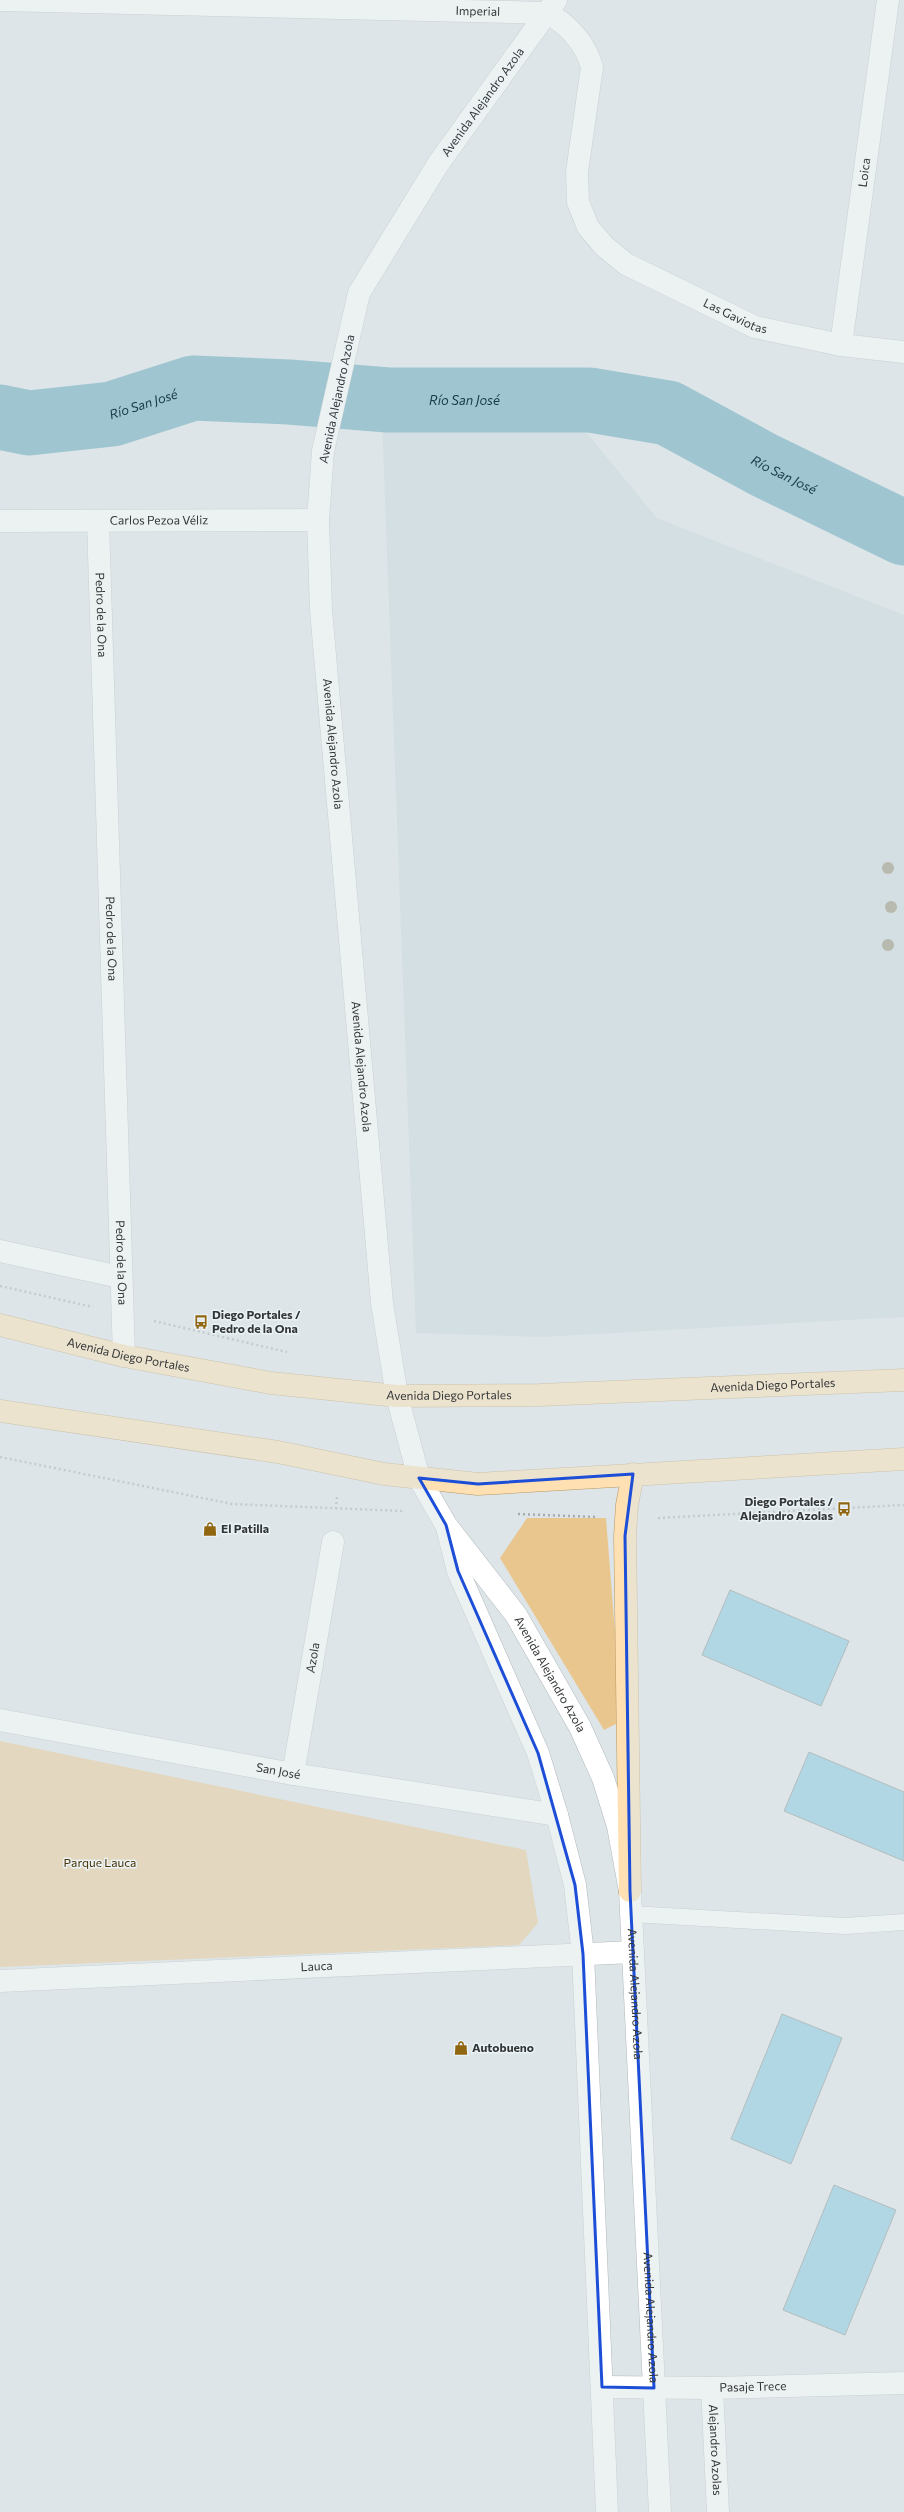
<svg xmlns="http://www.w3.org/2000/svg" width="904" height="2512" viewBox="0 0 904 2512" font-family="Commissioner,sans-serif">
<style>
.built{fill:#c9d8de}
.green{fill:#eac68f}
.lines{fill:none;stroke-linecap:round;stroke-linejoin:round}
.river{stroke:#549eb7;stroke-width:65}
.building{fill:#7cc6e0;stroke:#838b8d}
.lane-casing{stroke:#b1b9bc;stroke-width:17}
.street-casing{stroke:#b1b9bc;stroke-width:23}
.secondary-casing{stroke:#b1b9bc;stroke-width:23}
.primary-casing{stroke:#b79865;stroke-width:23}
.path{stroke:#a5acae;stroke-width:2.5;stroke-dasharray:2 3;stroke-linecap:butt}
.lane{stroke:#fff;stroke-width:16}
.street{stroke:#fff;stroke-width:22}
.secondary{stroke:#fff;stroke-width:22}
.primary{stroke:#fee0b2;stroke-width:22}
.tree{fill:#8c836b}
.marked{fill:none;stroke:#1d4ed8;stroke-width:3;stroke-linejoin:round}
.labels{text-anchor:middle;stroke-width:3;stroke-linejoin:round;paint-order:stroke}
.street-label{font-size:12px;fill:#333637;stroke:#eaf2f5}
.poi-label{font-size:12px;font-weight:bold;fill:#333637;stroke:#eaf2f5;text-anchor:start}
.park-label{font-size:12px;fill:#4a3204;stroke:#eaf2f5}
.water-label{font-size:13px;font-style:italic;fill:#183b47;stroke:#eaf2f5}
</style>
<rect width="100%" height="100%" fill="#dde5e8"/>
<polygon class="built" points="382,419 582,427 657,518 904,615 904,1317 542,1337 416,1333"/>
<g class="green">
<polygon points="527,1518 606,1518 622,1721 604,1730 500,1558"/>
<polygon points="0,1741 526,1850 538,1923 519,1945 0,1967"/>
</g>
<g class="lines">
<path class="river" id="s1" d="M0,417L29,423L112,414L193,388L289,392L388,400H590L668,413L764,465L904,533"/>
</g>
<g class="building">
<polygon points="730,1590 849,1641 821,1706 702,1655"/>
<polygon points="809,1752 904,1792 904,1861 784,1811"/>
<polygon points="782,2014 842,2038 791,2164 731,2139"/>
<polygon points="834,2185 896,2210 845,2335 783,2310"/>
</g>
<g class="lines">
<defs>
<polyline id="lane" points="631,1914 845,1926 904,1922"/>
<g id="street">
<path id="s2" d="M0,0L548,13C569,26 585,42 592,67L577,172L578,202L588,227L604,246L626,264L755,327L841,345L904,352"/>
<path id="s3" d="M841,345L888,0"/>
<path id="s4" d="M0,521L318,520"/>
<path id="s5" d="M98,521L124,1356"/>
<polyline points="0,1251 120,1277"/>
<path id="s6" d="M0,1720L293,1774L557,1815"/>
<path id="s7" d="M293,1774L333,1542"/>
<path id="s8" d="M0,1981L633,1952"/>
<path id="s9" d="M602,2387L712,2388L904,2383"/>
<path id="s10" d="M712,2388L718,2512"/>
</g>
<g id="secondary">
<path id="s11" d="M556,0L438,164L359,293L323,451L318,520L321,610L382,1303L397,1396L419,1478L446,1525L516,1615L580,1727L603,1778L618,1826L630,1891L660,2512"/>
<polyline points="448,1531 458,1571 538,1753 557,1815 575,1885 583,1954 607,2512"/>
</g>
<g id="primary">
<path id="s12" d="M0,1325L124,1356L271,1383L397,1396L539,1395L904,1380"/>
<polyline points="0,1411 278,1452 384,1474 478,1484 904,1459"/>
<polyline points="630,1891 625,1536 627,1505 633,1474"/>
</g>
</defs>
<use href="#lane" class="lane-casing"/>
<use href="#street" class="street-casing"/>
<use href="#secondary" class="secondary-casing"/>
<use href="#primary" class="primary-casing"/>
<g class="path">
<polyline points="0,1286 93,1307"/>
<polyline points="154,1321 287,1352"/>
<polyline points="0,1457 232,1504 403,1511"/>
<polyline points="336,1509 337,1496"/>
<polyline points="518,1514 597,1517"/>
<polyline points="658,1518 904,1505"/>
</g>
<use href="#lane" class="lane"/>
<use href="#street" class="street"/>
<use href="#secondary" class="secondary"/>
<use href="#primary" class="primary"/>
</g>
<g class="tree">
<circle cx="888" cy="868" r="6"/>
<circle cx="891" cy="907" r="6"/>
<circle cx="888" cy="945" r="6"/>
</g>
<path d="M0 0H904V2512H0ZM633,1474L625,1536L630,1891L654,2388L602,2387L583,1954L575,1885L538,1753L458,1571L446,1525L419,1478L478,1484Z" fill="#dde5e8" fill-opacity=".55" fill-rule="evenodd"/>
<path class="marked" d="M633,1474L625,1536L630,1891L654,2388L602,2387L583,1954L575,1885L538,1753L458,1571L446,1525L419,1478L478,1484Z"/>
<defs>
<symbol id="bus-bare" viewBox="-9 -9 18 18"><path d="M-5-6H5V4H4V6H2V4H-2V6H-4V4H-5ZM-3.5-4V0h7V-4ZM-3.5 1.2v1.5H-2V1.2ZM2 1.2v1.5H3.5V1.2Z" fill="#916610" stroke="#eaf2f5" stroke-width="2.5" paint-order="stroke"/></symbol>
<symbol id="shop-bare" viewBox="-9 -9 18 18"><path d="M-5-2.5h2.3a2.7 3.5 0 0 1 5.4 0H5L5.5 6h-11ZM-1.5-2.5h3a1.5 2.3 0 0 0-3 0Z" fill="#916610" stroke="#eaf2f5" stroke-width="2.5" paint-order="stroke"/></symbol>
</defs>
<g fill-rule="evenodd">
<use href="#bus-bare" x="191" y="1312" width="20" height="20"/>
<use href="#bus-bare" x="834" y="1499" width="20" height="20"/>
<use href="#shop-bare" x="200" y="1519" width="20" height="20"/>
<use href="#shop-bare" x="451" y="2038" width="20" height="20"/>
</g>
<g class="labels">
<g class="street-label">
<text dy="4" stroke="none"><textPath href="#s2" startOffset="478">Imperial</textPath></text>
<text transform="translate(483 102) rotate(-54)" y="4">Avenida Alejandro Azola</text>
<text dy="4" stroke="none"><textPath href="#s3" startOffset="174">Loica</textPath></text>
<text dy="4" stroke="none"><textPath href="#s2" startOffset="957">Las Gaviotas</textPath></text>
<text transform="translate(337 399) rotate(-78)" y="4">Avenida Alejandro Azola</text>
<text dy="4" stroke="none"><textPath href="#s4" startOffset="159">Carlos Pezoa Véliz</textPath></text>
<text dy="4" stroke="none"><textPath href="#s5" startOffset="94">Pedro de la Ona</textPath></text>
<text dy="4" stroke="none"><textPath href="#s11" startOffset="809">Avenida Alejandro Azola</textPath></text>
<text dy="4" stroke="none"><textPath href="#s5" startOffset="418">Pedro de la Ona</textPath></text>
<text dy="4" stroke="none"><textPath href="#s11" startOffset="1133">Avenida Alejandro Azola</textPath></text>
<text dy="4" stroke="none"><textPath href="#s5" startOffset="742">Pedro de la Ona</textPath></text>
<text dy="4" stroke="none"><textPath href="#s12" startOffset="132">Avenida Diego Portales</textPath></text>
<text dy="4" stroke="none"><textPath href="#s12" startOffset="780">Avenida Diego Portales</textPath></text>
<text dy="4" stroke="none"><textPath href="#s12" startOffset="456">Avenida Diego Portales</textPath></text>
<text dy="4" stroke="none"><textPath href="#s7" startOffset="118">Azola</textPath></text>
<text dy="4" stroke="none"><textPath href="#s11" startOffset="1786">Avenida Alejandro Azola</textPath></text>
<text dy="4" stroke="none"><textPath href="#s6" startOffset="283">San José</textPath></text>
<text dy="4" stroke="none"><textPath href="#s8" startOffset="317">Lauca</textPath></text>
<text dy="4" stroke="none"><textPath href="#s11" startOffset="2122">Avenida Alejandro Azola</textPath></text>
<text dy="4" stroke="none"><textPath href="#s11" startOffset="2446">Avenida Alejandro Azola</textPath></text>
<text dy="4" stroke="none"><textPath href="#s9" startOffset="151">Pasaje Trece</textPath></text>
<text dy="4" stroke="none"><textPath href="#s10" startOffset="62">Alejandro Azolas</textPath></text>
</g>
<g class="poi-label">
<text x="212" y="1319">Diego Portales /<tspan x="212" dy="14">Pedro de la Ona</tspan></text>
<text x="833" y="1506" text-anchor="end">Diego Portales /<tspan x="833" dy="14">Alejandro Azolas</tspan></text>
<text x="221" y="1533">El Patilla</text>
<text x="472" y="2052">Autobueno</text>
</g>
<g class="park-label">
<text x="100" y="1867">Parque Lauca</text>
</g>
<g class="water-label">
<text dy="5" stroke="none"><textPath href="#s1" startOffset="470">Río San José</textPath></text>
<text dy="5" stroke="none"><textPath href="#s1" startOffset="146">Río San José</textPath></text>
<text dy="5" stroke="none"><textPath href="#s1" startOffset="806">Río San José</textPath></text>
</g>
</g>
</svg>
